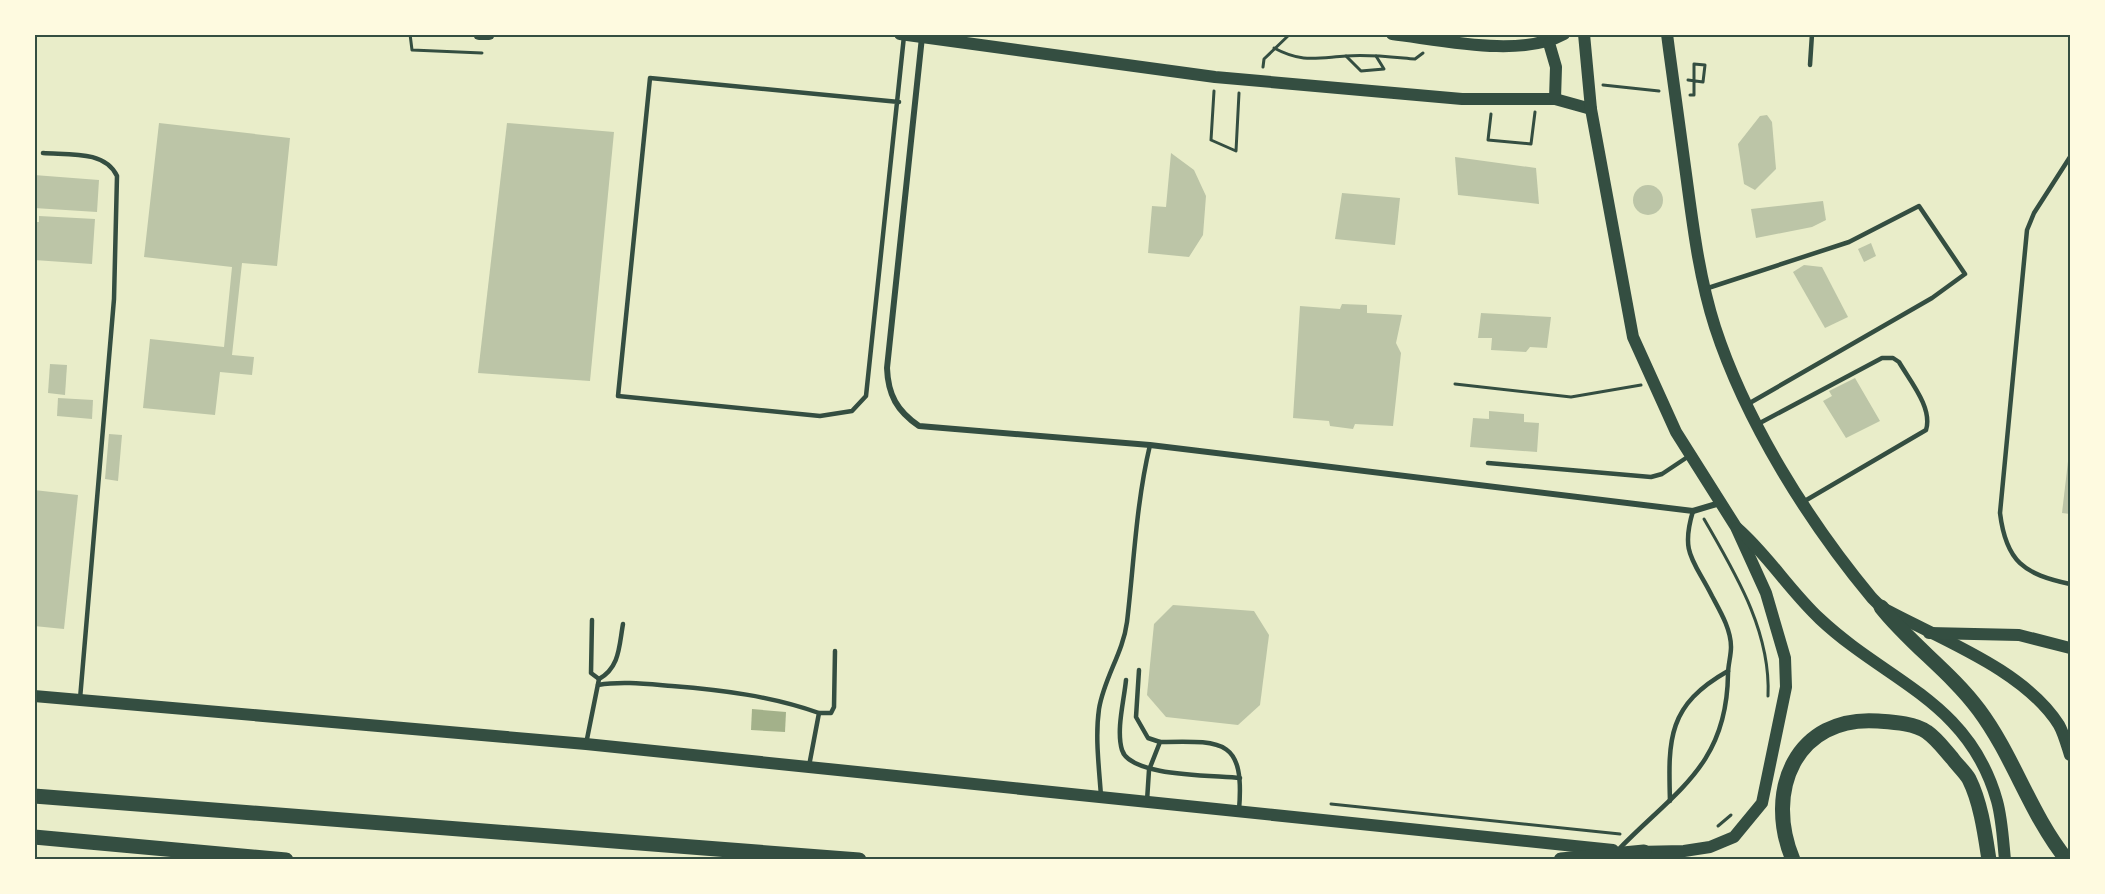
<svg xmlns="http://www.w3.org/2000/svg" width="2105" height="894" viewBox="0 0 2105 894" font-family="'IBM Plex Serif',serif">
<style>
.water{fill:#a3b18a}
.building{fill:#bcc5a7}
.lines{fill:none;stroke-linecap:round;stroke-linejoin:round}
.path{stroke:#344e41;stroke-width:3}
.service{stroke:#344e41;stroke-width:4.5}
.minor{stroke:#344e41;stroke-width:6}
.secondary{stroke:#344e41;stroke-width:12}
.motorway{stroke:#344e41;stroke-width:15}
.neatline{fill:none;stroke:#344e41;stroke-width:2}
</style>
<rect width="100%" height="100%" fill="#e9edc9"/>
<polygon class="water" points="752,709 786,712 785,732 751,730"/>
<g class="building">
<polygon points="1767,115 1772,122 1776,169 1755,190 1744,184 1738,144 1760,116"/>
<polygon points="159,123 290,138 277,266 242,263 232,355 254,357 252,375 220,372 215,415 143,408 150,339 224,347 232,267 144,257"/>
<polygon points="507,123 614,132 590,381 478,373"/>
<polygon points="1171,153 1194,170 1206,196 1203,235 1189,257 1148,253 1152,206 1166,207"/>
<polygon points="1455,157 1536,168 1539,204 1458,195"/>
<polygon points="34,175 99,180 97,212 34,208"/>
<circle cx="1648" cy="200" r="15"/>
<polygon points="1342,193 1400,198 1395,245 1335,239"/>
<polygon points="1823,201 1826,220 1812,227 1756,238 1751,209"/>
<polygon points="39,216 95,219 92,264 34,260 34,222 39,222"/>
<polygon points="1871,243 1876,256 1864,262 1858,249"/>
<polygon points="1804,265 1822,267 1848,317 1825,328 1793,272"/>
<polygon points="1342,304 1367,305 1367,313 1402,315 1396,343 1401,353 1393,426 1355,424 1353,429 1330,426 1329,421 1293,418 1300,306 1340,309"/>
<polygon points="1481,313 1551,317 1547,348 1530,347 1526,352 1491,350 1492,338 1478,338"/>
<polygon points="50,364 67,365 65,395 48,393"/>
<polygon points="1855,378 1880,421 1846,438 1823,401 1832,396 1829,391"/>
<polygon points="58,398 93,400 92,419 57,416"/>
<polygon points="1489,411 1524,414 1524,422 1539,423 1537,452 1470,447 1473,418 1489,419"/>
<polygon points="109,434 122,435 118,481 105,479"/>
<polygon points="2069,453 2070,453 2070,514 2062,513"/>
<polygon points="34,490 78,495 64,629 34,626"/>
<polygon points="1173,605 1254,611 1269,635 1260,705 1238,725 1166,717 1147,695 1154,624"/>
</g>
<g class="lines">
<g class="path">
<polyline points="410,34 412,50 482,53"/>
<path d="M1274,48C1302,63 1316,58 1346,56C1369,54 1392,57 1415,59L1423,53"/>
<polyline points="1346,56 1361,71 1384,69 1376,56"/>
<polyline points="1263,67 1264,59 1290,34"/>
<polyline points="1688,80 1703,82 1705,65 1694,64 1694,95 1690,95"/>
<polyline points="1603,85 1659,91"/>
<polyline points="1214,91 1211,140 1236,151 1239,93"/>
<polyline points="1491,114 1488,140 1531,144 1535,112"/>
<polyline points="1455,384 1571,397 1641,385"/>
<path d="M1704,519C1735,573 1771,631 1768,696"/>
<polyline points="1331,804 1620,834"/>
<polyline points="1718,826 1731,815"/>
</g>
<g class="service">
<polyline points="1810,65 1812,34"/>
<polyline points="899,102 650,78 618,396 820,416 852,411 866,396 904,36"/>
<path d="M43,153C68,155 105,150 117,176L114,299L80,699"/>
<path d="M2070,157L2034,213L2027,230L2000,513C2006,562 2024,574 2070,584"/>
<polyline points="1705,289 1849,242 1919,206 1965,274 1932,298 1748,404"/>
<path d="M1758,424L1882,358H1893L1899,362C1910,381 1933,408 1926,430L1803,502"/>
<polyline points="1488,463 1651,477 1662,474 1689,456"/>
<polyline points="592,620 591,673 599,679"/>
<polyline points="1139,670 1136,717 1148,738 1160,742"/>
<path d="M1126,680C1124,701 1116,730 1122,750C1130,777 1214,775 1240,778"/>
<path d="M598,685C622,681 647,684 672,686C722,690 771,696 819,713L809,766"/>
<polyline points="819,713 831,713 834,707 835,651"/>
<path d="M586,744L599,679C620,667 619,646 623,624"/>
<path d="M1101,796C1099,767 1095,737 1099,709C1104,678 1123,653 1127,622C1134,563 1136,504 1150,445"/>
<path d="M1147,801L1149,770L1160,742C1222,741 1245,738 1239,810"/>
<path d="M1670,801C1668,738 1668,705 1728,671"/>
<path d="M1618,850C1675,791 1727,766 1728,674C1728,665 1731,656 1731,647C1731,629 1720,611 1712,596C1694,560 1680,554 1693,511"/>
</g>
<path class="minor" d="M922,37L887,368C888,395 897,411 919,426L1150,445L1693,511L1720,503"/>
<g class="secondary">
<polyline points="479,34 489,34"/>
<polyline points="900,34 1215,77 1462,99 1555,99 1591,109"/>
<path d="M1392,34C1442,40 1521,58 1564,34"/>
<polyline points="1584,34 1591,109 1633,337 1676,432 1736,527 1766,593 1785,658 1786,687 1762,803 1734,837 1710,847 1684,851 1636,852"/>
<path d="M1667,34C1673,81 1680,128 1686,174C1693,226 1699,277 1715,327C1746,422 1808,521 1872,598L1881,607C1937,638 2024,669 2059,725C2064,734 2067,746 2070,755"/>
<polyline points="1549,43 1556,67 1555,99"/>
<path d="M1737,528C1768,555 1789,590 1820,619C1887,682 1969,701 1997,801C2002,819 2003,840 2005,860"/>
<polyline points="1929,633 2019,635 2070,648"/>
<polyline points="34,696 586,744 1613,850"/>
</g>
<g class="motorway">
<path d="M1881,607C1910,644 1951,672 1979,710C2014,757 2030,814 2067,860"/>
<polyline points="34,796 859,860"/>
<polyline points="34,837 286,860"/>
<polyline points="1561,860 1644,852"/>
<path d="M1793,860C1764,791 1796,715 1878,721C1892,722 1915,723 1927,732C1937,739 1944,749 1952,758C1957,765 1965,772 1969,779C1981,803 1985,834 1989,860"/>
</g>
</g>
<rect width="2105" height="894" fill="none" stroke="#fefae0" stroke-width="72"/>
<rect x="36" y="36" width="2033" height="822" class="neatline"/>
</svg>
